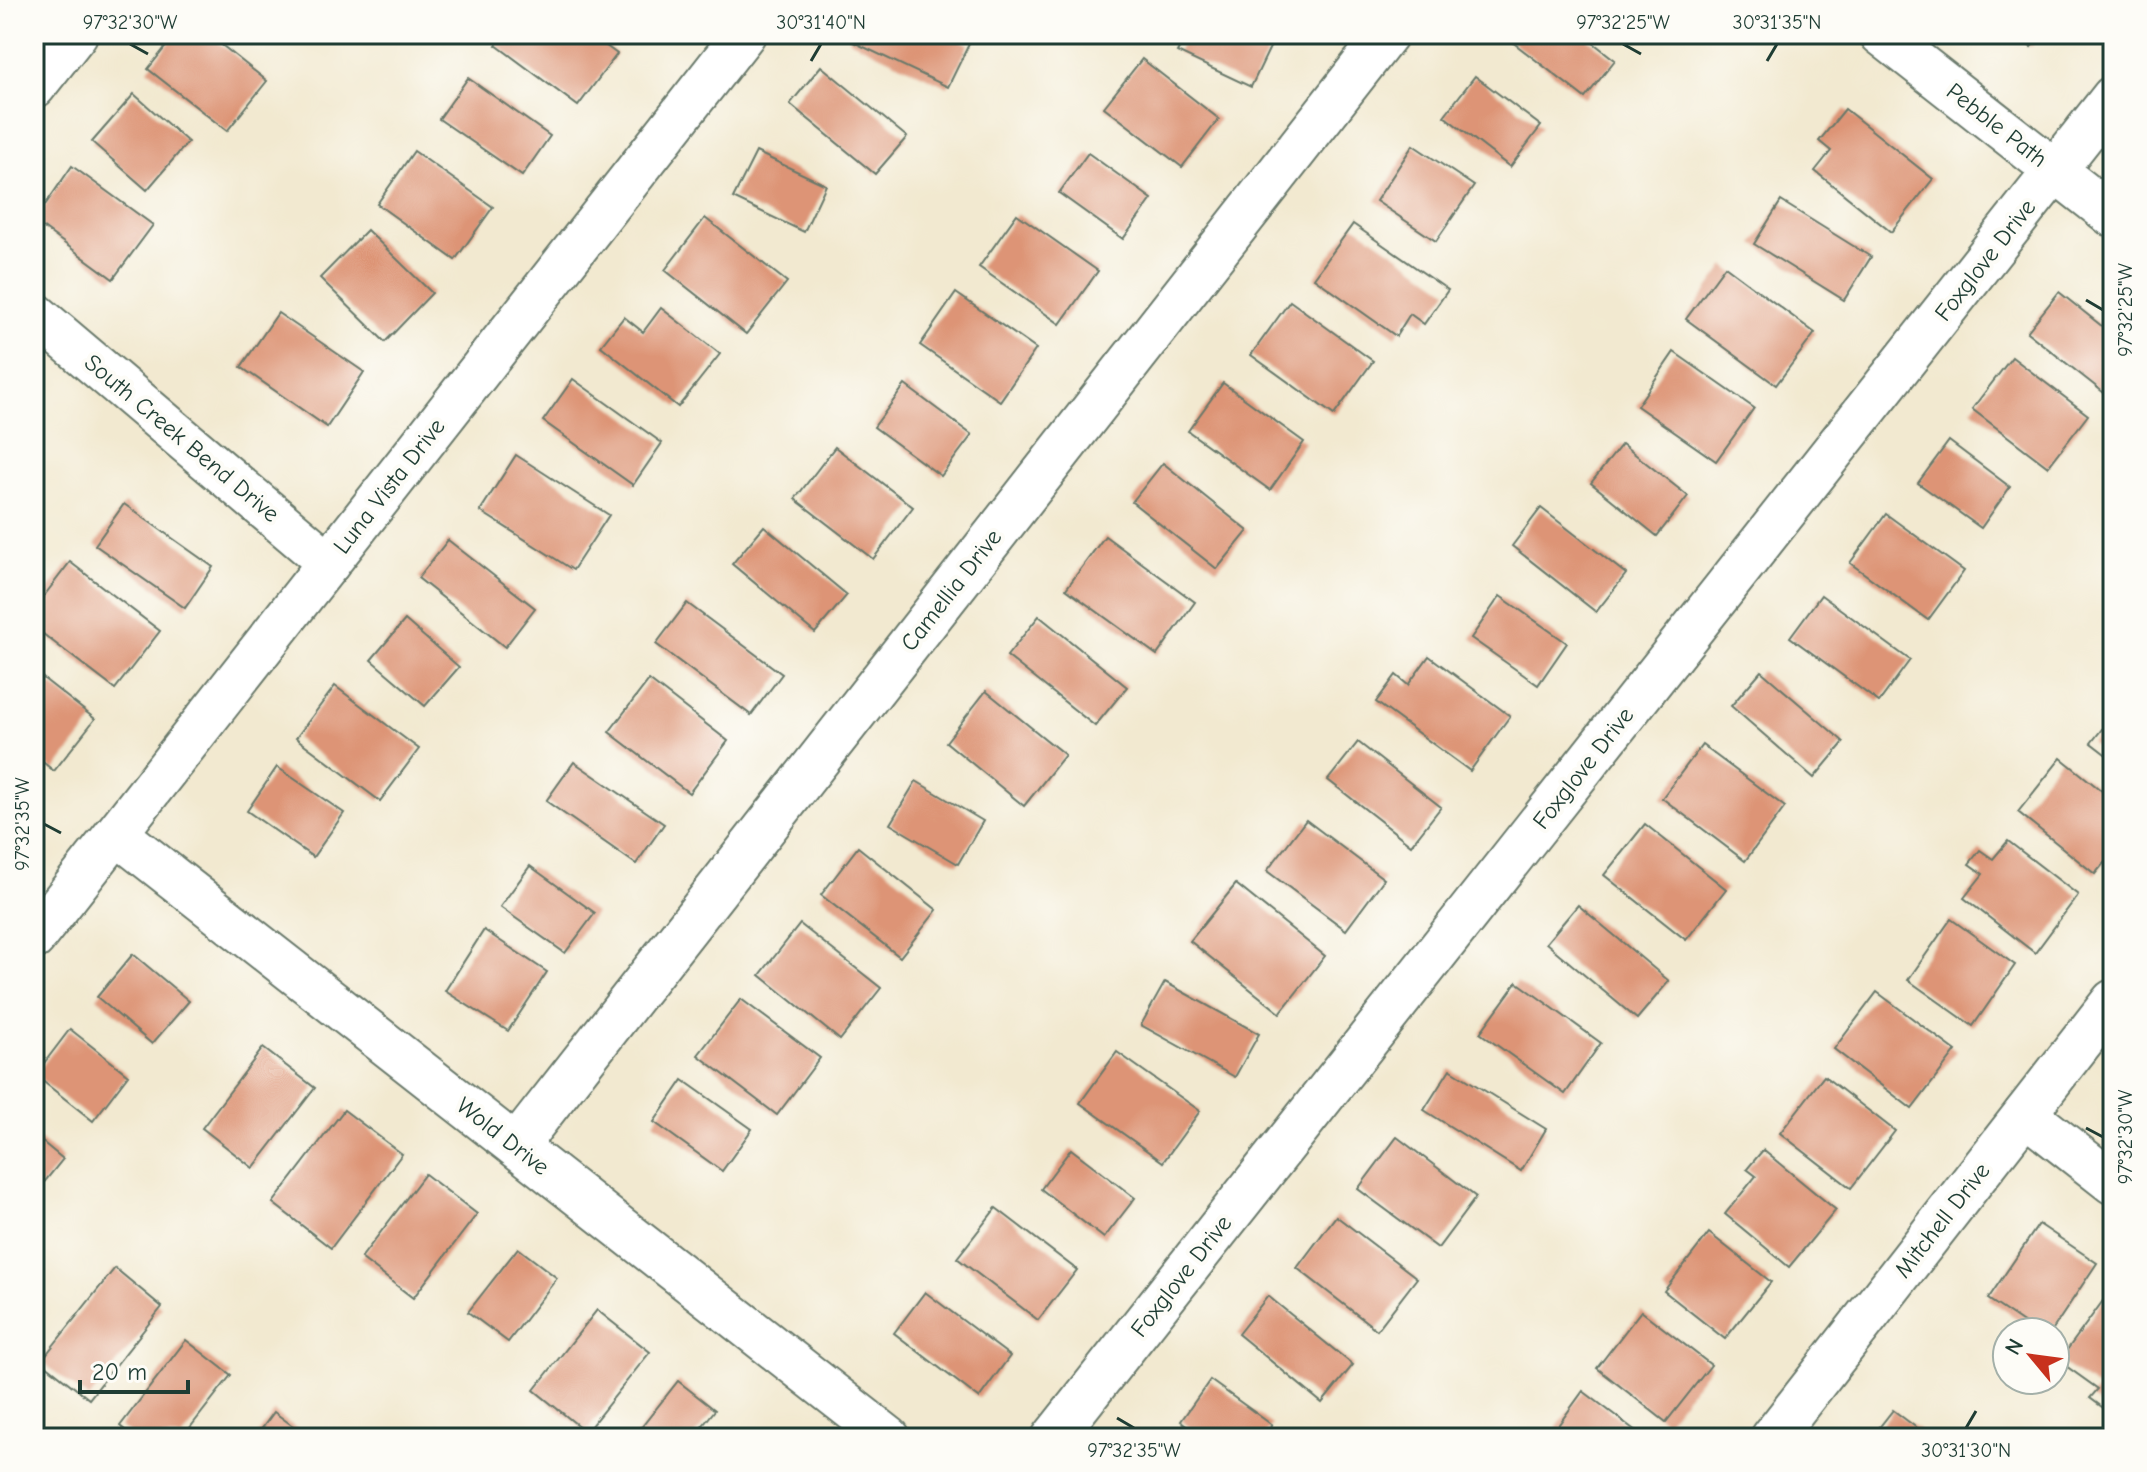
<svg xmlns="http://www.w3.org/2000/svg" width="2147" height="1472" viewBox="0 0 2147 1472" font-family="'Comic Neue',sans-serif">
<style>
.building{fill:#dd9476}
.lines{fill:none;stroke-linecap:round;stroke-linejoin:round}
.street-casing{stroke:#69796b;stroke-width:46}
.street{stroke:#fff;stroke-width:42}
.ticks{fill:none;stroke:#1f3d34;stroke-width:3}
.labels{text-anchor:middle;stroke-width:8;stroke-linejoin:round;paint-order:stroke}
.street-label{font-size:24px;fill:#1f3d34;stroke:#fdfcf7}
.neatline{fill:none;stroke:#1f3d34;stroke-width:3}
.ticks-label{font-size:20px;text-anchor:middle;fill:#1f3d34}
</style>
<rect width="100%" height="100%" fill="#fdfcf7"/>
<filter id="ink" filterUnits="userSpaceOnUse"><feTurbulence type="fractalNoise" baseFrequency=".0125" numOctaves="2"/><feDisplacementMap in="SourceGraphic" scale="16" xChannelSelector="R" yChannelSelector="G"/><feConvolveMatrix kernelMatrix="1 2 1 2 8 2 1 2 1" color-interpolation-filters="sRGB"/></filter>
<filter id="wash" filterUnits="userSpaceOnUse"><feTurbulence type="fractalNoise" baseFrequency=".006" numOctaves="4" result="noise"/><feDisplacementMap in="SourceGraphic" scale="32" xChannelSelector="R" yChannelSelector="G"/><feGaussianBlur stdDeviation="1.8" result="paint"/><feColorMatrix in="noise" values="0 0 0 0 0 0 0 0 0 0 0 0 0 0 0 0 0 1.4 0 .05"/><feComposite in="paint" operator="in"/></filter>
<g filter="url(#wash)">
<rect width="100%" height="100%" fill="#f2e9d0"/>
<g id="blocks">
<g class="building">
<polygon points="176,34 208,34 267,81 227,131 148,69"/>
<polygon points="504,34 590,34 617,54 578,106 496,45"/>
<polygon points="852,34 947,34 969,44 948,87 849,40"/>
<polygon points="1186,34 1259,34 1273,41 1251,87 1177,52"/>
<polygon points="1502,34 1582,34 1615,60 1585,98"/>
<polygon points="2013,34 2041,34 2031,47"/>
<polygon points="1142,59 1219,119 1182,167 1104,107"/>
<polygon points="821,66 907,137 875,174 790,104"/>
<polygon points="1475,76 1541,126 1510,167 1444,116"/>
<polygon points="468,78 550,136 522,176 439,119"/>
<polygon points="134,94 188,142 147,190 92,142"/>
<polygon points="1845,109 1933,179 1891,232 1815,171 1831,151 1819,141"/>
<polygon points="1413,145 1474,186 1436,241 1376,201"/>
<polygon points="414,151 493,207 455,260 377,204"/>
<polygon points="756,152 826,185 804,232 733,198"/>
<polygon points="1088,153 1152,199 1123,239 1059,193"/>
<polygon points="72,166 153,225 113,279 34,221"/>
<polygon points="1781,201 1871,257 1844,300 1754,244"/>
<polygon points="1017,214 1098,271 1060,324 979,267"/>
<polygon points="705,218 787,282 746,334 665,270"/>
<polygon points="1353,224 1448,290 1424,324 1410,314 1396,336 1314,278"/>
<polygon points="367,230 432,293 385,342 320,278"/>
<polygon points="1725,266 1815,333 1776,385 1686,319"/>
<polygon points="2059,292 2113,335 2113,400 2027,332"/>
<polygon points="956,293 1036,349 1000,401 920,345"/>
<polygon points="1290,301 1373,361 1334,415 1251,355"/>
<polygon points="661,308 720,354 678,407 601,346 624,317 643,332"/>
<polygon points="278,313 364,372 327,427 241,367"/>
<polygon points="1674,352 1754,408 1716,461 1637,406"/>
<polygon points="2012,357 2088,415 2048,467 1972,409"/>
<polygon points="573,379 662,443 633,485 543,421"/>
<polygon points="1223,383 1304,442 1270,490 1188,431"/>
<polygon points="905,385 972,435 941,476 874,427"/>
<polygon points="1949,441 2010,487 1981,528 1918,483"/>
<polygon points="1622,444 1688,496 1657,536 1591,483"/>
<polygon points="835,447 913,507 873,559 795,499"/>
<polygon points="516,455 609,515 573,570 480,511"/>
<polygon points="1163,463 1248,531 1217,569 1132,502"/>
<polygon points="124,504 213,567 185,608 95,545"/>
<polygon points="1541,508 1626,574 1596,612 1512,546"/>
<polygon points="1886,514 1964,571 1928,620 1850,563"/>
<polygon points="764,526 847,595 815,633 732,564"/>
<polygon points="1105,536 1195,602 1157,655 1066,589"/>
<polygon points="448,540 535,608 505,647 418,578"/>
<polygon points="70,562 160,631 115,689 34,627 34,609"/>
<polygon points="1821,595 1910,660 1879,702 1790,637"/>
<polygon points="1500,596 1567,643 1538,685 1471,638"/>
<polygon points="687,603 782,674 751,715 656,644"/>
<polygon points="1039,616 1127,687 1095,726 1007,656"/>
<polygon points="405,620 459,667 425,706 371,660"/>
<polygon points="1429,656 1510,716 1470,771 1376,702 1396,675 1408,685"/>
<polygon points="34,671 95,719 54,771 34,755"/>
<polygon points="1761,671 1844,742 1814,778 1731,706"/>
<polygon points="649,680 728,741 689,793 609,732"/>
<polygon points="335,686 419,749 380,801 296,738"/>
<polygon points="986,691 1065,755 1024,806 946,742"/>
<polygon points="2113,715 2113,760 2091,743"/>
<polygon points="1358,742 1441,807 1411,845 1328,780"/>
<polygon points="1702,745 1785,807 1745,861 1662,798"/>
<polygon points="2061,758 2113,800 2113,852 2095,874 2018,812"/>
<polygon points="574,762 664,824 636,864 546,801"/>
<polygon points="277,767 344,813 313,857 247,811"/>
<polygon points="916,781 983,821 958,864 890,824"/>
<polygon points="1306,820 1384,879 1346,930 1267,871"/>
<polygon points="1645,824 1726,889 1686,940 1604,875"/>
<polygon points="2008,841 2078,895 2035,953 1964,898 1983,874 1969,864 1980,850 1993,859"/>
<polygon points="858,847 937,910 900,957 821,895"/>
<polygon points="530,866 595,913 565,953 500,907"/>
<polygon points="1236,884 1325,956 1280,1013 1190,941"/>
<polygon points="1578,905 1669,981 1637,1019 1546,943"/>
<polygon points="1951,919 2015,965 1973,1026 1908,980"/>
<polygon points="800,924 881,988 840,1040 760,975"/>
<polygon points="484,930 547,972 508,1031 445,991"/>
<polygon points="133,954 189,1001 152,1044 97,997"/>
<polygon points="1165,982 1259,1034 1235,1077 1141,1025"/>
<polygon points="1517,982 1601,1043 1565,1094 1480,1033"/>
<polygon points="1877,992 1956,1051 1912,1109 1834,1049"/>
<polygon points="741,999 820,1058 777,1115 698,1055"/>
<polygon points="70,1029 128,1075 93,1121 35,1075"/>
<polygon points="263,1048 315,1088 253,1168 202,1128"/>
<polygon points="1117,1052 1200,1111 1163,1162 1080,1103"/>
<polygon points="1450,1069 1546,1129 1521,1171 1424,1110"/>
<polygon points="1824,1076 1895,1131 1851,1188 1780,1133"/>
<polygon points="683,1080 752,1129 722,1171 654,1122"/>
<polygon points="344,1110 402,1154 331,1248 273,1203"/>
<polygon points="34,1135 63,1159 34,1195"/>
<polygon points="1397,1137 1476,1197 1438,1248 1358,1189"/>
<polygon points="1071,1149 1135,1198 1104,1238 1041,1189"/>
<polygon points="1763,1150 1836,1210 1789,1267 1725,1214 1756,1176 1747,1169"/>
<polygon points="425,1174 477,1214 413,1298 361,1258"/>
<polygon points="996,1208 1077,1270 1038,1320 957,1258"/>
<polygon points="1336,1216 1417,1278 1377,1330 1297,1268"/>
<polygon points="2039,1224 2097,1263 2051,1332 2037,1332 1988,1299"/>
<polygon points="1709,1233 1771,1282 1725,1339 1664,1291"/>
<polygon points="518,1248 557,1278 508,1342 468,1312"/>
<polygon points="115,1268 162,1307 89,1399 41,1361"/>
<polygon points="2113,1287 2113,1407 2109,1412 2090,1398 2098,1389 2059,1361"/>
<polygon points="925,1292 1010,1356 979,1398 894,1333"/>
<polygon points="1268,1296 1353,1365 1322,1403 1238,1334"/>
<polygon points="597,1310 650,1352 586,1432 534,1390"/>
<polygon points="1641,1311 1711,1365 1666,1422 1597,1368"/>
<polygon points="186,1340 231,1375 182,1438 135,1438 120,1426"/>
<polygon points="1210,1380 1272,1425 1262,1438 1204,1438 1181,1421"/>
<polygon points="678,1381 715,1410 693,1438 633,1438"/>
<polygon points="1583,1391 1645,1438 1549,1438"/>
<polygon points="1893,1410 1930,1438 1871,1438"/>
<polygon points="274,1412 309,1438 255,1438"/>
</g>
</g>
</g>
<g filter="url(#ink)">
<use href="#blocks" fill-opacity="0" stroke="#69796b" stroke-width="2"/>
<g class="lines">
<defs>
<g id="street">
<polyline points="1881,34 2113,216"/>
<polyline points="34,87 76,34"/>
<polyline points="34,313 329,563"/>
<polyline points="117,834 889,1438"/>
<polyline points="34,938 744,34"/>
<polyline points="2025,1114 2113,1183"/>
<polyline points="516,1146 1387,34"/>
<polyline points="1053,1438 2113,97"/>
<polyline points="1772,1438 2113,1001"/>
</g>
</defs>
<use href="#street" class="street-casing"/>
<use href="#street" class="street"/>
</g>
</g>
<path class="ticks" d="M130,44L148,54M1623,44L1641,54M811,61L821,44M1767,61L1777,44M2086,300L2103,310M44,824L61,833M2086,1128L2103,1137M1117,1418L1134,1428M1966,1428L1976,1411"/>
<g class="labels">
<g class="street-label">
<text transform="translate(1997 125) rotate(38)" y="8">Pebble Path</text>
<text transform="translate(1985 260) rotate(-52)" y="8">Foxglove Drive</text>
<text transform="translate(182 438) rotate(40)" y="8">South Creek Bend Drive</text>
<text transform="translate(389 486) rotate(-52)" y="8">Luna Vista Drive</text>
<text transform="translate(951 590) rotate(-52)" y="8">Camellia Drive</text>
<text transform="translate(1583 768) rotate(-52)" y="8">Foxglove Drive</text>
<text transform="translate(503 1136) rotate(38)" y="8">Wold Drive</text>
<text transform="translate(1942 1220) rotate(-52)" y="8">Mitchell Drive</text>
<text transform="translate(1181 1276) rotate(-52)" y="8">Foxglove Drive</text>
</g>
</g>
<rect width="2147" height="1472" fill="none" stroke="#fdfcf7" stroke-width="88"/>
<g transform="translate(2031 1356) rotate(299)"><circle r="38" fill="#fdfcf7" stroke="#a4b0a9" stroke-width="2"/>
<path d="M0-6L14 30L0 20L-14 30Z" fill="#c8321e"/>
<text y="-12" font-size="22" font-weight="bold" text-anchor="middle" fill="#1f3d34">N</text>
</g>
<path d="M80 1380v12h108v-12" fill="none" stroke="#1f3d34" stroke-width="4"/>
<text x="92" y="1380" font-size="24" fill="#1f3d34" stroke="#fdfcf7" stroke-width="6" paint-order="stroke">20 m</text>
<rect x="44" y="44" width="2059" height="1384" class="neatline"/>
<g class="ticks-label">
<text x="130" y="29">97°32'30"W</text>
<text x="821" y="29">30°31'40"N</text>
<text x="1623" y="29">97°32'25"W</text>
<text x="1777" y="29">30°31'35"N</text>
<text transform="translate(2125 310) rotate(-90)" y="7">97°32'25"W</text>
<text transform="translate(22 824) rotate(-90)" y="7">97°32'35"W</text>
<text transform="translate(2125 1137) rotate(-90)" y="7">97°32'30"W</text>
<text x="1134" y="1457">97°32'35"W</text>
<text x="1966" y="1457">30°31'30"N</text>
</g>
</svg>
